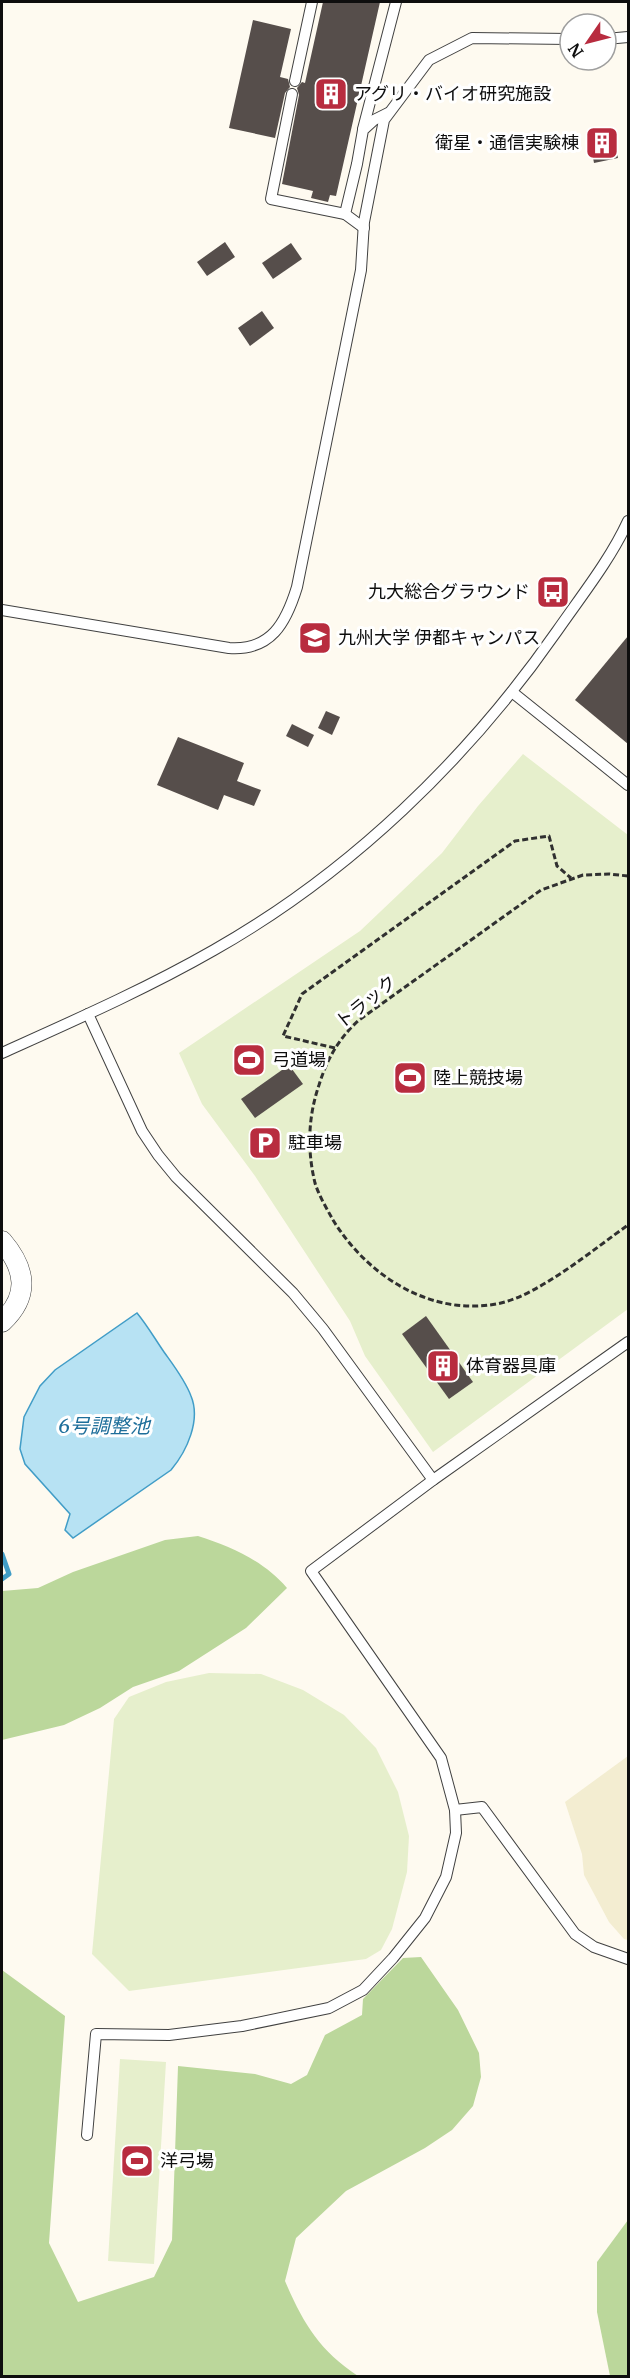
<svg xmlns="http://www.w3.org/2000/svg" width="630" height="2378" viewBox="0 0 630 2378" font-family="Merriweather,'Noto Sans JP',serif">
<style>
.farmland{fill:#f3edd1}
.forest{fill:#bbd79b}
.pitch{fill:#e6efcc}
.water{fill:#b7e2f3;stroke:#419dc7;stroke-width:1.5}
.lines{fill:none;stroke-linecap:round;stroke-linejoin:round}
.stream{stroke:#419dc7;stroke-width:5}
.building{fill:#564e4b}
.lane-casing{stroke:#414141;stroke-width:12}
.street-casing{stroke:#414141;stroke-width:21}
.path{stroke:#303030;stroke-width:3;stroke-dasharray:6 3;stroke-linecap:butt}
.lane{stroke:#fff;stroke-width:10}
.street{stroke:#fff;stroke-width:20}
.labels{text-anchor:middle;stroke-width:6;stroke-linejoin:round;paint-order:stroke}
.poi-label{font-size:18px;fill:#0e0e0e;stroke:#fff;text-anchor:start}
.street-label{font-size:18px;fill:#0e0e0e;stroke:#fff}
.water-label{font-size:20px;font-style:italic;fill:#1d6e9a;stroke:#fff}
</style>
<rect width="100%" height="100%" fill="#fefaf0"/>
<polygon class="farmland" points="628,1756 628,1940 624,1939 609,1922 584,1875 582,1854 565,1802"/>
<g class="forest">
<path d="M198,1536C232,1547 264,1561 287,1588L246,1628L179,1671L133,1687L100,1708L64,1725L2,1740V1591L38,1588L73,1572L165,1540Z"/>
<path d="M421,1957L458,2010L479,2053L481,2077L473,2106L452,2130L425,2148L346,2191L296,2238L285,2281C303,2323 319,2350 358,2376H2V1970L65,2016L49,2243L78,2302L154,2277L172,2240L178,2066L255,2074L291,2084L307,2075L325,2035L362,2015L363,1999L403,1958Z"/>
<polygon points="628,2220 628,2376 610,2376 597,2312 597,2262"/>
</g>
<g class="pitch">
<polygon points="523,754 628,835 628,1309 433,1452 365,1356 350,1321 255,1176 202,1104 179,1053 360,931 442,853 478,806"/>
<polygon points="209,1673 261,1674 303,1690 344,1715 376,1748 398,1792 409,1836 407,1872 392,1929 381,1950 366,1959 129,1991 92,1954 114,1719 129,1697 166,1682"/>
<polygon points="120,2059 166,2062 154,2264 108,2261"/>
</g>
<path class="water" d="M137,1313C147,1325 155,1339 164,1352C174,1366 185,1380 191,1396C201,1420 187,1451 171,1470L73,1538L65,1530L70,1514L25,1464L20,1449L24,1417L40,1386L55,1370Z"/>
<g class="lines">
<polyline class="stream" points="2,1554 9,1574 2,1579"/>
</g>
<g class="building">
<polygon points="323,2 380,2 336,196 330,195 328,202 311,198 313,191 282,184 299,95 297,88 302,82 305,83"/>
<polygon points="253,20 291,29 280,77 288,79 290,87 285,93 275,138 229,128"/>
<polygon points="612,132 618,158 594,163 589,137"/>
<polygon points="225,242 235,257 207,276 197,262"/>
<polygon points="291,243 302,259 273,279 262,263"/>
<polygon points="262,311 274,328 250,346 238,328"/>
<polygon points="628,636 628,744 575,700"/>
<polygon points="326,711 340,717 332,735 318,728"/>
<polygon points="292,724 314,735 308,747 286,736"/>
<polygon points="178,737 244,763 237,781 261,790 254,806 224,795 218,810 157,785"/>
<polygon points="289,1065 303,1084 255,1118 241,1099"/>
<polygon points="426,1316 473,1382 449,1399 402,1334"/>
</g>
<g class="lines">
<defs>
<g id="lane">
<polyline points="606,39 628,37"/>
<polyline points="295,81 312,2"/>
<polyline points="292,94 271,199 345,214"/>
<polyline points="363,129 396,2"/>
<polyline points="364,228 345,214 357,164 363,130 374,120 388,113"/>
<path d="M2,610L229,648C271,651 286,623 297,587L361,270L364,222L384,120L429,60L472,38L570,39"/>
<polyline points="512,692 628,785"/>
<polyline points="88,1014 142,1131 158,1155 176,1177 293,1293 323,1329 433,1480"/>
<path d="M2,1053C73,1021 146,989 214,950C350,873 468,759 557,631C582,595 610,560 628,521"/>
<polyline points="455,1810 482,1807 575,1934 594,1947 628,1959"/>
<polyline points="87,2135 96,2034 169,2035 242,2026 329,2008 363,1990 393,1958 425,1918 446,1877 456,1833 455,1810 441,1758 311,1571 433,1480 628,1342"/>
</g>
<path id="street" d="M2,1241C26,1269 30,1296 2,1322"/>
</defs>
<use href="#lane" class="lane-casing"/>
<use href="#street" class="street-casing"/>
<g class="path">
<path d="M628,876L609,874L583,875L541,890L359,1020C339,1038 327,1059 319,1085C308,1117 307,1150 315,1183C319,1196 327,1209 333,1220C368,1277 433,1318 501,1303C540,1294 594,1249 628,1225"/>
<polyline points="335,1048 283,1036 302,994 515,841 549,836 557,866 571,878"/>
</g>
<use href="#lane" class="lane"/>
<use href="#street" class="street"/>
</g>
<defs>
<symbol id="building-square" viewBox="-11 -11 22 22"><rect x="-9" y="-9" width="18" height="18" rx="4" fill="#b82c3f" stroke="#fff"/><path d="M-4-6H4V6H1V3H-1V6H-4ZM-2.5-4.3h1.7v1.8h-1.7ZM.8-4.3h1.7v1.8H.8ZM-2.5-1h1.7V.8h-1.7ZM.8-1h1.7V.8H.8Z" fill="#fff"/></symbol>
<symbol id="bus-square" viewBox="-11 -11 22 22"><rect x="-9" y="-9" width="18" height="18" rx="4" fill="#b82c3f" stroke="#fff"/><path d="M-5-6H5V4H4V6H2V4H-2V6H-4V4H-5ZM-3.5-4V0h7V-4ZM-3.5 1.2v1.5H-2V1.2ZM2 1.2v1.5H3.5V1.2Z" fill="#fff"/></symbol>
<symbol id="university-square" viewBox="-11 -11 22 22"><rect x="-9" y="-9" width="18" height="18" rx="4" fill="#b82c3f" stroke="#fff"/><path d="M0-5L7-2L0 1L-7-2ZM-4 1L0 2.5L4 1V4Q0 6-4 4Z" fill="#fff"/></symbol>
<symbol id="stadium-square" viewBox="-11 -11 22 22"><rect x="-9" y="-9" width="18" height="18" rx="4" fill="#b82c3f" stroke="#fff"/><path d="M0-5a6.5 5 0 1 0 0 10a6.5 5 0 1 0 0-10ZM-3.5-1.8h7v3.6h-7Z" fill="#fff"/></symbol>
<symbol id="parking-square" viewBox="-11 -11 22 22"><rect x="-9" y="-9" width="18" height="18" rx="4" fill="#b82c3f" stroke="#fff"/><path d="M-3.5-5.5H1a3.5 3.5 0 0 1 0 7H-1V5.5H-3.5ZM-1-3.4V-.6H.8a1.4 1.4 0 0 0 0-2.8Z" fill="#fff"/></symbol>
</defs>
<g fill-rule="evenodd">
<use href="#building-square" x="312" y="75" width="38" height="38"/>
<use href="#building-square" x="583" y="124" width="38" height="38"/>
<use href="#bus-square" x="534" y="573" width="38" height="38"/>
<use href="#university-square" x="296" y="619" width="38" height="38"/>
<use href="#stadium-square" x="230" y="1041" width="38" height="38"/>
<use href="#stadium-square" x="391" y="1059" width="38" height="38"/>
<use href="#parking-square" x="246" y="1124" width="38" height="38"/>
<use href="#building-square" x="424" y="1347" width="38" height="38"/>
<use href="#stadium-square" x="118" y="2142" width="38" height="38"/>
</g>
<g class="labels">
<g class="poi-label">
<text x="354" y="100">アグリ・バイオ研究施設</text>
<text x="579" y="149" text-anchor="end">衛星・通信実験棟</text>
<text x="530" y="598" text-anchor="end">九大総合グラウンド</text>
<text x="338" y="644">九州大学 伊都キャンパス</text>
<text x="272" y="1066">弓道場</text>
<text x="433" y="1084">陸上競技場</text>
<text x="288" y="1149">駐車場</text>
<text x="466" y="1372">体育器具庫</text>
<text x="160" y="2167">洋弓場</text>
</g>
<g class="street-label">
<text transform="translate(366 1002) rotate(-39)" y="6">トラック</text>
</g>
<g class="water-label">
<text x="104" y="1433">6号調整池</text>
</g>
</g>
<rect width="630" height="2378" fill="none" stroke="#0e0e0e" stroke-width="6"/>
<g transform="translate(588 42) rotate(235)"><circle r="28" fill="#ffffff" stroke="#9f9f9f" stroke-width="1.5"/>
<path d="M0-4.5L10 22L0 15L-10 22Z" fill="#b82c3f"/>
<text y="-9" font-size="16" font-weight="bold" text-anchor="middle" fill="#0e0e0e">N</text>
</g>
</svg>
